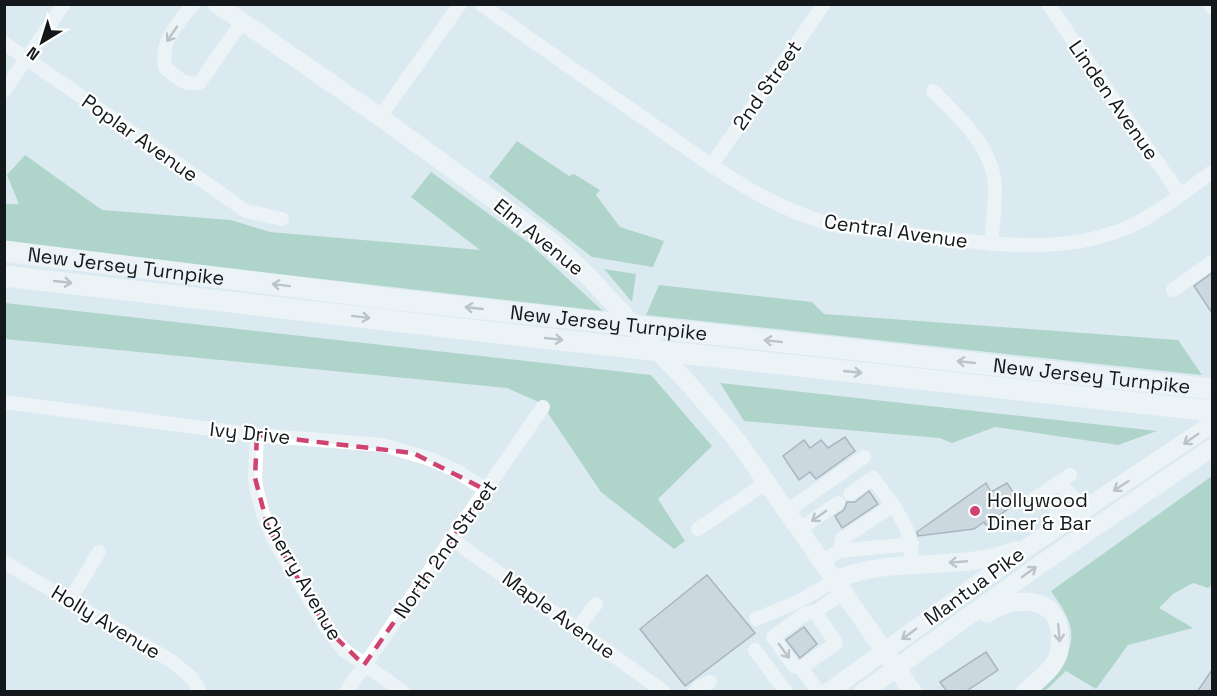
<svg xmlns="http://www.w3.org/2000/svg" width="1217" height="696" viewBox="0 0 1217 696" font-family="'Space Grotesk',sans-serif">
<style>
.forest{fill:#7bbd9c}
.building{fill:#b9c3cd;stroke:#6e7780;stroke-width:1.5}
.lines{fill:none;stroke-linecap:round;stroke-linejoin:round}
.minor{stroke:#fff;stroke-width:14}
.major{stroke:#fff;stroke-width:18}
.highway{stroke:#fff;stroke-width:21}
.oneway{stroke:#959798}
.marked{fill:none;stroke:#d0426f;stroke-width:4.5;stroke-dasharray:12 8;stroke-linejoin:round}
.poi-dot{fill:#d0426f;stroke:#fff;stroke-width:2}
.labels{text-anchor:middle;stroke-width:4.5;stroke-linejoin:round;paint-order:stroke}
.street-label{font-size:20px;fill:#13181a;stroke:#fff}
.poi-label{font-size:20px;fill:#13181a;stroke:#fff;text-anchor:start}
</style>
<rect width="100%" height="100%" fill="#dbeaf0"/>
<g class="forest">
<polygon points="517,141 569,176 574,174 600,190 596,195 620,227 664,241 653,267 592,257 489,177"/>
<polygon points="25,155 102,210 231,220 270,232 480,250 411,197 431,172 529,243 603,311 5,243 4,204 19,204 7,175"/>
<polygon points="604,269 636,274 632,302"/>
<polygon points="659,285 812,302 824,314 1178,340 1202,375 646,315"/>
<polygon points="5,303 651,375 712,446 658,499 685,541 674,549 601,492 541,403 507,388 5,339"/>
<polygon points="720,383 1157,431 1118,445 995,427 952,443 939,438 744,421"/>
<path d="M1212,476V585L1208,588L1193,583L1173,594L1159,608L1193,628L1128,645L1096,689L1066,671L1045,691L1038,692C1059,670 1082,647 1066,615C1062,606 1056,599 1051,591Z"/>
</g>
<g class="building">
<polygon points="1212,273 1212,313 1194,286"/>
<polygon points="845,437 855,451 816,479 810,472 799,480 783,456 804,440 810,448 821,440 828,448"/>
<polygon points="986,483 991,492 1007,483 1019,501 986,525 984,522 974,529 918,536 917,532"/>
<polygon points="869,491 878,504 842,528 835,516 844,510 847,502 855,502"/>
<polygon points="707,575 755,633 685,686 640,629"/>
<polygon points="804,627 817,644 800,658 786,640"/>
<polygon points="986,652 998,670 965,692 947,692 940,682"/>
<polygon points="1212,670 1212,692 1197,692"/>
</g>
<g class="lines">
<g class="minor">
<path d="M193,4C177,25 160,40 165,68C176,76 186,88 200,82L242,22"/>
<path d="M481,4C535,43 590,81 645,119C705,161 762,206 834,225C872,230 910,234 948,239C1012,246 1077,253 1137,223C1164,209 1188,189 1212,172"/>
<polyline points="1048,4 1180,195"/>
<polyline points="1210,4 1212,8"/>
<polyline points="4,43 246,211 282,219"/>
<polyline points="4,91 64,4"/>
<path d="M933,91C959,117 994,148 995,188C995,206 993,225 991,244"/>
<polyline points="380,117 460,4"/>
<polyline points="711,166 824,4"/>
<polyline points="1173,290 1212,262"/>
<polyline points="4,402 257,435 383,445 430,459 455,470 486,490"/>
<polyline points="257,435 255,478 257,491 263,514 274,540 327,629 344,650 403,692"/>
<polyline points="1057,484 1088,508"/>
<polyline points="1045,492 1065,523"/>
<polyline points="1034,499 1070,475"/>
<path d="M893,505C908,528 912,538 911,566"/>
<polyline points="787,511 864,457"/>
<polyline points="698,529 767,482"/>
<polyline points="800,529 838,503"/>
<polyline points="452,539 664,692"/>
<polyline points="839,551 842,539 893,505 873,478 850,494"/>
<polyline points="823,561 839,551 912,544"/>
<polyline points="4,562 173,662 193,679 200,692"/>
<polyline points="70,600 99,552"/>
<polyline points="756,619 797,602 836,580"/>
<polyline points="578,628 596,604"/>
<polyline points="755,650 786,692"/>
<polyline points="801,668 836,643 815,612"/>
<polyline points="346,692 543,407"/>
<polyline points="695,692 699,687 710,682"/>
<polyline points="818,692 801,668 794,666 773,637 806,613 815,612 844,592"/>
</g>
<g class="major">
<polyline points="217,4 380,117 551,241 584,272 690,385 739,443 913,692"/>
<path d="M836,580C889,555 960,573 1016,550"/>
<path d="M987,614C1013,596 1057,594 1060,634C1060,640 1060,648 1059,653C1054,669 1037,681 1025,692"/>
<polyline points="828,692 1034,543 1212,424"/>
<polyline points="863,692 1041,564 1212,448"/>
</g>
<g class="highway">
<path id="s1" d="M4,251L392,299L1212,389"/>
<polyline points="4,276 542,338 1212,411"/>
</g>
</g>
<defs><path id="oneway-shaft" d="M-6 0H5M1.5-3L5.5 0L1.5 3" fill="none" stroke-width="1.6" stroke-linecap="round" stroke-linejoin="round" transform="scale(1.5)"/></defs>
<g class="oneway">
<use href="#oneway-shaft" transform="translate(172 34) rotate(124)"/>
<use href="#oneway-shaft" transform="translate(63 282) rotate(6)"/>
<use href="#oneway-shaft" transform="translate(281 285) rotate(-173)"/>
<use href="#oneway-shaft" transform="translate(474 308) rotate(-174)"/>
<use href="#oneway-shaft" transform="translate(361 317) rotate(7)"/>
<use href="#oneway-shaft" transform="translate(554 339) rotate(6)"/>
<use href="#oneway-shaft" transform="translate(773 341) rotate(-174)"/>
<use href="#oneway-shaft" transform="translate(966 362) rotate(-174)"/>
<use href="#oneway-shaft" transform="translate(853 372) rotate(6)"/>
<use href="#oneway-shaft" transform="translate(1191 439) rotate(145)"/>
<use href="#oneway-shaft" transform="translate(1121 486) rotate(147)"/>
<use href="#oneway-shaft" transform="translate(819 516) rotate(145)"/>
<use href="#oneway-shaft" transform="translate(958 562) rotate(175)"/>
<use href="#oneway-shaft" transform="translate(1029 572) rotate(-36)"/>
<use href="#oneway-shaft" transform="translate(1059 633) rotate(85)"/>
<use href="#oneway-shaft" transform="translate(909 634) rotate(144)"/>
<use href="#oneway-shaft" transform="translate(784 651) rotate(54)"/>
</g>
<path d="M0 0H1217V696H0ZM257,435L413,453L486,490L364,665L327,629L268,527L255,478Z" fill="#dbeaf0" fill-opacity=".55" fill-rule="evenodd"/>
<path class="marked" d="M257,435L413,453L486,490L364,665L327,629L268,527L255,478Z"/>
<circle class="poi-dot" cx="975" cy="511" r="6"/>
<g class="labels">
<g class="street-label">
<text transform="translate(767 85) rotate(-55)" y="7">2nd Street</text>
<text transform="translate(1114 100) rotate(55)" y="7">Linden Avenue</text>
<text transform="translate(140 138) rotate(35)" y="7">Poplar Avenue</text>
<text transform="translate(896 231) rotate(8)" y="7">Central Avenue</text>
<text transform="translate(539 237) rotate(39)" y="7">Elm Avenue</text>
<text dy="7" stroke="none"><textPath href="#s1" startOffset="123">New Jersey Turnpike</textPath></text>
<text dy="7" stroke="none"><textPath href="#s1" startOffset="609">New Jersey Turnpike</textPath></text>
<text dy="7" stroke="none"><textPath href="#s1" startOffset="1095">New Jersey Turnpike</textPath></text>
<text transform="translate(250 433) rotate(6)" y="7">Ivy Drive</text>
<text transform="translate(445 549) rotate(-55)" y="7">North 2nd Street</text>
<text transform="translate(302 578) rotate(60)" y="7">Cherry Avenue</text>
<text transform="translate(974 586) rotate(-36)" y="7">Mantua Pike</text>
<text transform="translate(559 615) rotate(36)" y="7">Maple Avenue</text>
<text transform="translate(106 622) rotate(31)" y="7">Holly Avenue</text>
</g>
<g class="poi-label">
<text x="987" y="507">Hollywood<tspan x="987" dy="23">Diner &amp; Bar</tspan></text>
</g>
</g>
<rect width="1217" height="696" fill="none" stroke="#13181a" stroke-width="12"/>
<g transform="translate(42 42) rotate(218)" stroke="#ffffff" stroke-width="4.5" paint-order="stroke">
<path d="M0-4.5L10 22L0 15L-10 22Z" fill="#13181a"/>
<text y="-9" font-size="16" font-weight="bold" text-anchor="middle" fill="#13181a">N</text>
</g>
</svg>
